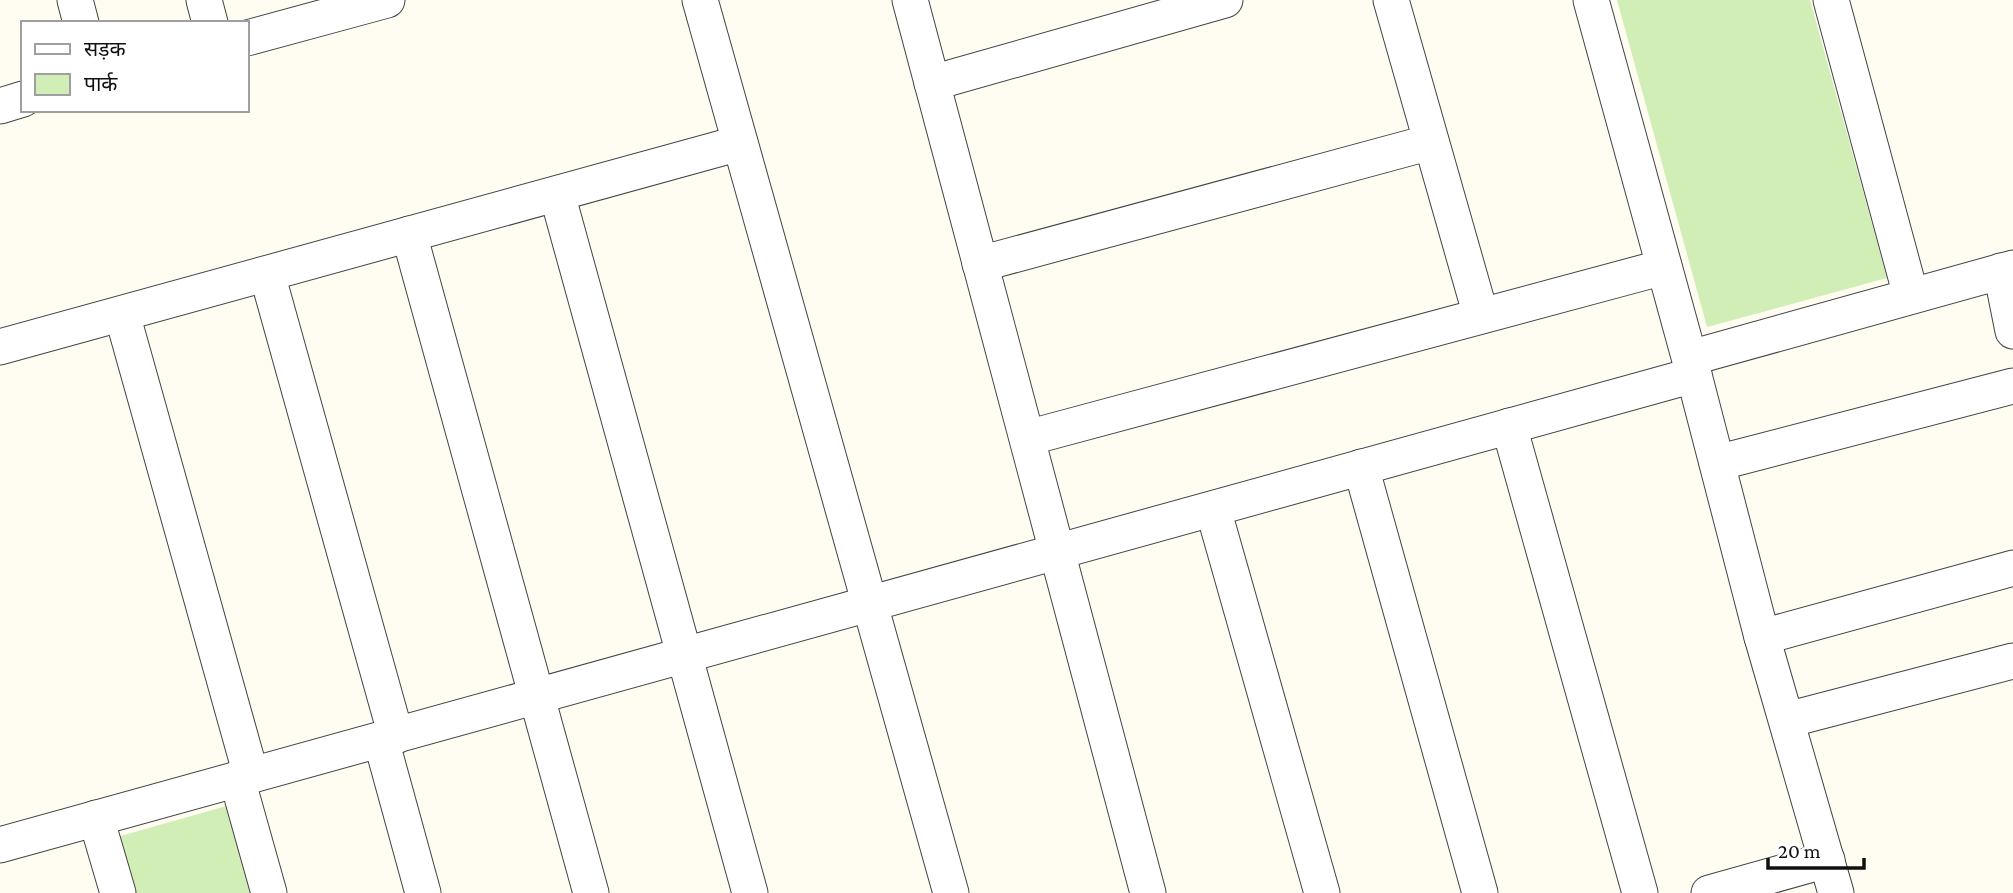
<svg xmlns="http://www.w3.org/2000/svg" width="2013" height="893" viewBox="0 0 2013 893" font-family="'Crimson Pro','Noto Sans Devanagari',serif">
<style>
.green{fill:#d2eeb7}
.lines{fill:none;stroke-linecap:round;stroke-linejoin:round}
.street-casing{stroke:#434343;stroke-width:37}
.street{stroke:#fff;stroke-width:35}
</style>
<rect width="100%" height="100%" fill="#fffdf2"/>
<g class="green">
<polygon points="1617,0 1810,0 1887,278 1707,327"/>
<polygon points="230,805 255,893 133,893 117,837"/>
</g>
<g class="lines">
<defs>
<g id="street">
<polyline points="75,0 81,23"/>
<polyline points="204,0 210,23"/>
<polyline points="700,0 951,893"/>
<polyline points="910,0 1148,893"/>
<polyline points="1391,0 1481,316"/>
<polyline points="1591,0 1694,375 1762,637 1836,893"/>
<polyline points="1831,0 1911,296"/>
<polyline points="247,38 387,0"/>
<polyline points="932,83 1225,0"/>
<polyline points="0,106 23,99"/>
<polyline points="557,194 750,893"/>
<polyline points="409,234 591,893"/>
<polyline points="980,264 1431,142"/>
<polyline points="2001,271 2013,331"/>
<polyline points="267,274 396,736"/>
<polyline points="122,314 251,775"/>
<polyline points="0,347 740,143"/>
<polyline points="1690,358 2013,268"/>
<polyline points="1509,426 1640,893"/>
<polyline points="1027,438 1664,267"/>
<polyline points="1717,463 2013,386"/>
<polyline points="1361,467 1480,893"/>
<polyline points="1213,509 1322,893"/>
<polyline points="1762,637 2013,568"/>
<polyline points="1787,720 2013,661"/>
<polyline points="381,740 423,893"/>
<polyline points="237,779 269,893"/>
<polyline points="96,818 118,893"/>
<polyline points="0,845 1694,375"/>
<polyline points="1709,893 1827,860"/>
</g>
</defs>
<use href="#street" class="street-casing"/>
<use href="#street" class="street"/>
</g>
<rect x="21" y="21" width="228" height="91" fill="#ffffff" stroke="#9f9f9f" stroke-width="2"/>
<rect x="35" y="44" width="35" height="10" fill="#ffffff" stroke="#9f9f9f" stroke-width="2"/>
<text x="84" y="56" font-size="21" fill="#101010">सड़क</text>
<rect x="35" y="74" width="35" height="21" fill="#d2eeb7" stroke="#9f9f9f" stroke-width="2"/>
<text x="84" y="91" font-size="21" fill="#101010">पार्क</text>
<path d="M1768 858v10h96v-10" fill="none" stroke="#101010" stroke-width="3.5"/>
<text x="1778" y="858" font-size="21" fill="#101010" stroke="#ffffff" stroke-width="5" paint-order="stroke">20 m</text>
</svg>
